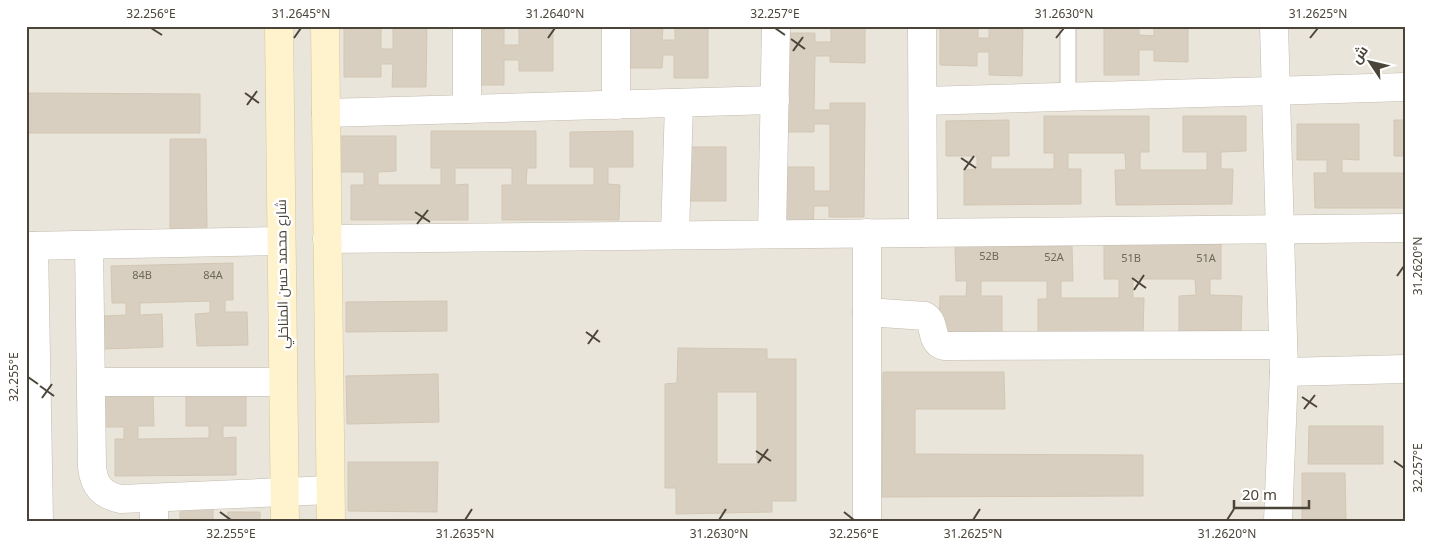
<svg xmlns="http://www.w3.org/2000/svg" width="1432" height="547" viewBox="0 0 1432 547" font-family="'Noto Sans',Cairo,sans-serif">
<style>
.residential{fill:#eae5da}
.building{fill:#d8cfc1;stroke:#d3c7b4;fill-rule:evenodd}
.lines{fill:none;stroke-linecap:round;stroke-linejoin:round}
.lane-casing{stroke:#c2bbae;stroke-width:17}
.street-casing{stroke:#c2bbae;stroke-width:29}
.secondary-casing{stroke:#d6c79b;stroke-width:29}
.lane{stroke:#fff;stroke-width:15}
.street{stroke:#fff;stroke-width:28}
.secondary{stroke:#fff3cd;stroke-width:28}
.ticks{fill:none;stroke:#4b4439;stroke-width:2}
.labels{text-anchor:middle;stroke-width:5;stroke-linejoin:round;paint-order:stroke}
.number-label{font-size:11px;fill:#6e675b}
.street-label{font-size:14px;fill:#4b4439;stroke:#fff}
.neatline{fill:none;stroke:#4b4439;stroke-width:2}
.ticks-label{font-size:12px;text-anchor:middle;fill:#4b4439}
</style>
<rect width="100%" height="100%" fill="#f6f3ec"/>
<rect class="residential" x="26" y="26" width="1380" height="495"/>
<g class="building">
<polygon points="344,26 381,26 381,49 393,49 393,27 427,27 426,87 392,87 393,64 381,64 381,77 344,77"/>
<polygon points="519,26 553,26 553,71 519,71 519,60 504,60 504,85 469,85 469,30 504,29 504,45 519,45"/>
<polygon points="625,26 663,26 662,40 675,40 675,26 708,26 708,78 674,78 674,55 663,55 662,68 625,68"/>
<polygon points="831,26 865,26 865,63 830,62 830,56 815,56 814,110 830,110 830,103 865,103 864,217 829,217 829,206 814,206 813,228 779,228 779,167 814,167 814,191 830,191 830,124 814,124 814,132 779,132 781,33 815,33 815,42 831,42"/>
<polygon points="940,26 978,26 978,38 989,38 989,26 1023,26 1022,76 989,75 989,52 977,52 977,66 940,65"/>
<polygon points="1104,26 1139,26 1139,35 1154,36 1154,26 1188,26 1188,62 1154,61 1154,50 1139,50 1139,75 1104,75"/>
<polygon points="26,93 200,94 200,133 26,133"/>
<polygon points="1044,116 1149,116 1149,152 1140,152 1140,170 1207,170 1207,152 1183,152 1183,116 1246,116 1246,151 1221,152 1221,169 1233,169 1232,204 1116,205 1115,170 1126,170 1125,153 1068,153 1068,169 1081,169 1081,204 964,205 964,170 977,169 977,156 946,156 946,121 1009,120 1009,156 991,156 991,169 1054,169 1054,153 1044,153"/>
<polygon points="1394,120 1406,120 1406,208 1315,208 1314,173 1327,173 1327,160 1297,160 1297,124 1359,124 1359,160 1342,159 1342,173 1405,173 1404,156 1394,156"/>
<polygon points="431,131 536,131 536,168 527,168 526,185 594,185 594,167 570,167 570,132 633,131 633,167 608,167 608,184 620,185 619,220 502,220 502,185 512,185 512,168 455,168 455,185 468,184 468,220 351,220 351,185 364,185 364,172 333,172 333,136 396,136 396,171 378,172 378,185 441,185 441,168 431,168"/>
<polygon points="170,139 206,139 207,229 170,230"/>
<rect x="679" y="147" width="47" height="54"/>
<polygon points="1104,244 1221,244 1221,279 1210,279 1210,295 1242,296 1241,331 1179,331 1179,296 1196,295 1195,279 1133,279 1133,298 1144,298 1143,335 1038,336 1038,299 1047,299 1047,281 981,281 981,296 1002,296 1002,332 939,332 940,296 966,296 967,281 956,281 955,246 1072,246 1073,281 1061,281 1061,298 1119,298 1119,279 1104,279"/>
<polygon points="233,263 233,300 225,300 225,312 247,312 248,345 197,346 195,314 210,313 210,301 140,303 140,315 162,314 163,347 104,349 103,316 126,315 126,303 112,303 111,266"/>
<polygon points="447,301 447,331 346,332 346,302"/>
<path d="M678,348L767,349V359H796V501H772V512L676,514V488H665V384L677,383ZM717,392H757V464H717Z"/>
<polygon points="883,372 1004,372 1005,409 915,409 915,454 1143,455 1143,496 882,497"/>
<polygon points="438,374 439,422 347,424 346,376"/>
<polygon points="246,392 246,426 223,426 223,438 236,437 236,475 115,476 115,439 124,439 124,427 101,427 102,394 153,393 154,426 138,426 138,439 209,438 209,426 186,426 186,393"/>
<polygon points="1309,426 1383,426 1383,464 1308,464"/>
<polygon points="348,462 438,462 437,512 348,511"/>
<polygon points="1302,473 1345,473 1346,521 1302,521"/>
<polygon points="180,503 213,504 213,521 180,521"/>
<polygon points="228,512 260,512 260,521 227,521"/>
</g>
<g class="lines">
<defs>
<polyline id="lane" points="1068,97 1068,26"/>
<g id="street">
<polyline points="922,26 923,233"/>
<polyline points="1274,26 1284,372 1278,521"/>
<polyline points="923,101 1406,87"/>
<polyline points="616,105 616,26"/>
<polyline points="467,109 467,26"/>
<polyline points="326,113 775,100"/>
<polyline points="867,233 867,521"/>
<polyline points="772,234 776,26"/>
<polyline points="675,235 679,103"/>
<polyline points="327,239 1406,228"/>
<path d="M89,245L92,467C94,486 102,495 121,499L330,490"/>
<polyline points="26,246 281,241"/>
<polyline points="34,246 39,521"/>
<path d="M867,312L925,316C937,323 929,342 944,346L1283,345"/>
<polyline points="1284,372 1406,369"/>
<polyline points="92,382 283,382"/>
<polyline points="154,498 154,521"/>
</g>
<g id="secondary">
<polyline points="279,26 285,521"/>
<polyline points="325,26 331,521"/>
</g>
</defs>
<use href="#lane" class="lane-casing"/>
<use href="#street" class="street-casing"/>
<use href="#secondary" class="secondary-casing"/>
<use href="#lane" class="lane"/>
<use href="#street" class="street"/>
<use href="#secondary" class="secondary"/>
</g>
<path class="ticks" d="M151,28L162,35M775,28L785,35M294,38L301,28M548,38L555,28M1056,38L1064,28M1310,38L1318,28M791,39L805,49M793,51L803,37M245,93L259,103M247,105L257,91M961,158L976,168M964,170L974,156M415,212L430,222M417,224L428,210M1397,276L1404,266M1132,278L1146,288M1134,290L1144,275M586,332L600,342M588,344L598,330M28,377L38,384M40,386L54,396M1302,397L1317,407M42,398L52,384M1304,409L1315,395M756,451L771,461M1394,461L1404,468M758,463L768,449M220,512L231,520M844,512L854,520M465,520L472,509M719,520L726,509M973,520L980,509M1227,520L1234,509"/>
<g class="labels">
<g class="number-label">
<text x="989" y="260">52B</text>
<text x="1054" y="261">52A</text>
<text x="1131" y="262">51B</text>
<text x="1206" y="262">51A</text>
<text x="142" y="279">84B</text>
<text x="213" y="279">84A</text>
</g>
<g class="street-label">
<text transform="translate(282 274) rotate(-91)" y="5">شارع محمد حسن المناخلي</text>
</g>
</g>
<rect width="1432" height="547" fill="none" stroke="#ffffff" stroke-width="55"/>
<g transform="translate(1370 62) rotate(305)" stroke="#ffffff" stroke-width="4" paint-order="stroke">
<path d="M0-4L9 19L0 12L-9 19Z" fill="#4b4439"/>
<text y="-8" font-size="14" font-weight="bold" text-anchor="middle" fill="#4b4439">ش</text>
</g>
<path d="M1234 500v8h75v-8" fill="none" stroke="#4b4439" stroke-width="2.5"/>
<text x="1242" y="500" font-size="15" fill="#4b4439" stroke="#ffffff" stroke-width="4" paint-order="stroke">20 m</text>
<rect x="28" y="28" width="1376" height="492" class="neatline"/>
<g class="ticks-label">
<text x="151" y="18">32.256°E</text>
<text x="301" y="18">31.2645°N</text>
<text x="555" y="18">31.2640°N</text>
<text x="775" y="18">32.257°E</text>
<text x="1064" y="18">31.2630°N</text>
<text x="1318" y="18">31.2625°N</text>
<text transform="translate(1418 266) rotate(-90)" y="4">31.2620°N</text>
<text transform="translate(14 377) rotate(-90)" y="4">32.255°E</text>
<text transform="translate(1418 468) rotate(-90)" y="4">32.257°E</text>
<text x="231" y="538">32.255°E</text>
<text x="465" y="538">31.2635°N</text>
<text x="719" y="538">31.2630°N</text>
<text x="854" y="538">32.256°E</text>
<text x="973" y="538">31.2625°N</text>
<text x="1227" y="538">31.2620°N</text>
</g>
</svg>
